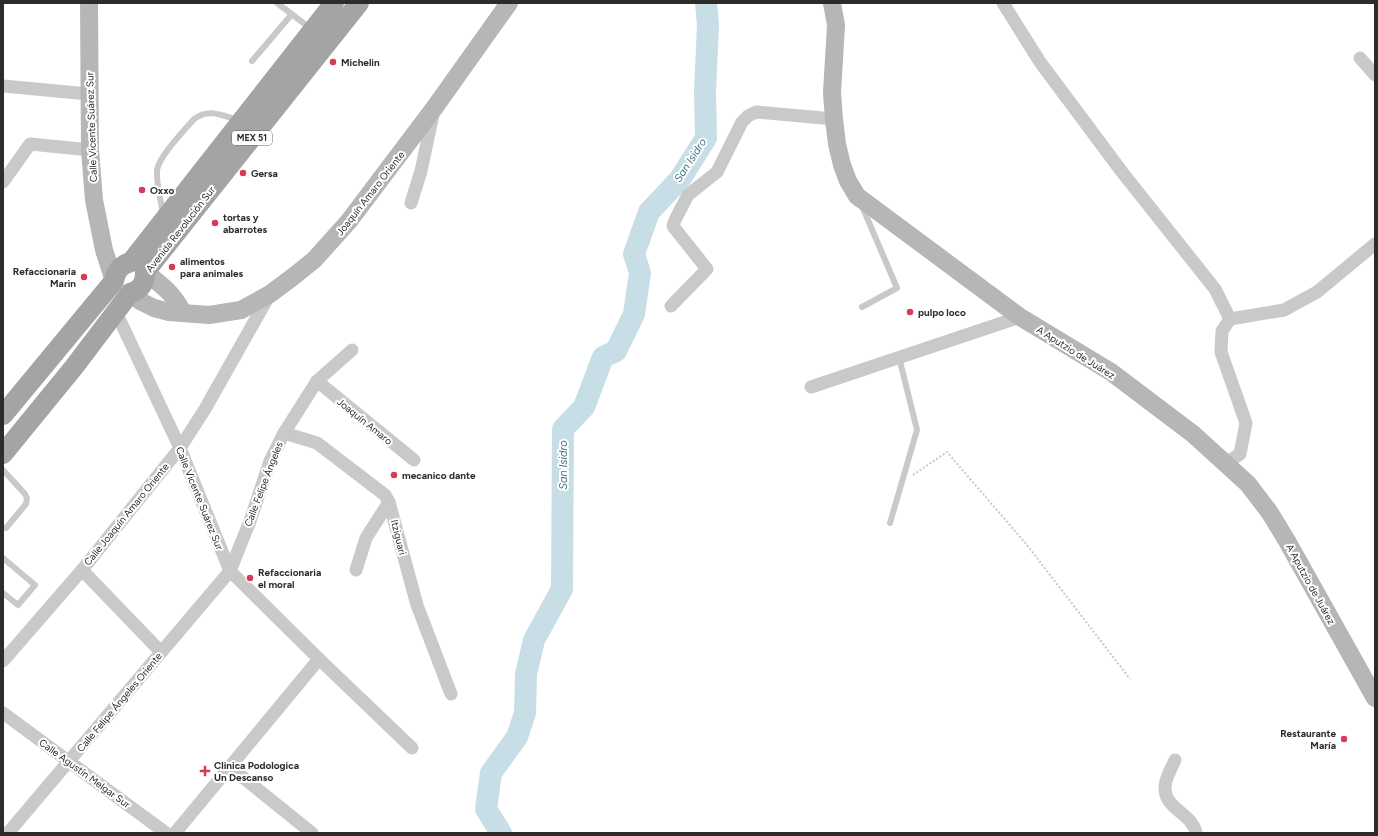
<svg xmlns="http://www.w3.org/2000/svg" width="1378" height="836" viewBox="0 0 1378 836" font-family="Figtree,sans-serif">
<style>
.lines{fill:none;stroke-linecap:round;stroke-linejoin:round}
.river{stroke:#c7dee7;stroke-width:22}
.path{stroke:#c9c9c9;stroke-width:2;stroke-dasharray:2 2;stroke-linecap:butt}
.lane{stroke:#c9c9c9;stroke-width:6}
.street{stroke:#c9c9c9;stroke-width:13}
.secondary{stroke:#b6b6b6;stroke-width:18}
.primary{stroke:#a4a4a4;stroke-width:20}
.poi-dot{fill:#d53b56;stroke:#fff;stroke-width:1.5}
.labels{text-anchor:middle;stroke-width:4;stroke-linejoin:round;paint-order:stroke}
.shield{fill:#fff;stroke:#6b6b6b;stroke-width:1}
.shield-label{font-size:9px;font-weight:bold;fill:#2c2c2c}
.poi-label{font-size:10px;font-weight:bold;fill:#2c2c2c;stroke:#fff;text-anchor:start}
.street-label{font-size:10px;fill:#2c2c2c;stroke:#fff}
.water-label{font-size:11px;font-style:italic;fill:#427286;stroke:#fff}
</style>
<rect width="100%" height="100%" fill="#fff"/>
<g class="lines">
<polyline class="river" points="501,833 486,809 491,773 517,737 525,713 526,674 534,640 562,589 563,429 584,407 603,357 616,351 634,314 640,273 634,254 649,212 680,179 706,138 705,92 708,25 706,3"/>
<polyline class="path" points="913,475 947,452 1027,545 1130,679"/>
<g class="lane">
<polyline points="277,3 310,28"/>
<polyline points="252,61 292,14"/>
<polyline points="862,206 897,288 862,307"/>
<path d="M163,214C161,200 156,184 157,170C159,156 184,131 194,119C209,108 221,115 238,120"/>
<polyline points="3,470 25,494 27,498 26,504 6,528 3,528"/>
<polyline points="890,523 917,430 899,357"/>
<polyline points="3,558 35,585 18,605 3,593"/>
</g>
<g class="street">
<polyline points="1003,3 1040,62 1122,172 1215,289 1230,319 1222,331 1221,352 1246,423 1240,454 1226,463"/>
<polyline points="1360,58 1375,75"/>
<polyline points="3,86 89,94"/>
<polyline points="3,182 30,144 90,150"/>
<polyline points="411,203 421,171 434,110"/>
<polyline points="671,306 707,269 676,230 673,226 675,220 688,195 717,172 742,122 748,116 756,112 834,119"/>
<polyline points="116,312 180,448 230,571 319,659 412,748"/>
<polyline points="1230,319 1284,310 1317,292 1375,244"/>
<polyline points="317,381 414,460"/>
<polyline points="811,387 1020,317"/>
<polyline points="284,433 317,443 385,495 389,502 417,605 451,694"/>
<polyline points="82,570 161,652"/>
<polyline points="356,570 366,538 389,502"/>
<polyline points="3,661 82,570 180,448 205,409 270,294"/>
<polyline points="3,713 166,833"/>
<path d="M1175,760C1172,767 1168,774 1166,781C1159,809 1192,811 1196,833"/>
<polyline points="230,767 312,833"/>
<polyline points="8,833 230,571 250,521 270,461 284,433 317,381 352,350"/>
<polyline points="175,833 319,659"/>
</g>
<g class="secondary">
<polyline points="89,3 90,150 94,200 104,250 114,281"/>
<polyline points="832,3 836,25 832,93 834,119 837,144 842,165 848,181 857,196 1020,317 1111,372 1193,434 1248,484 1270,513 1287,541 1375,698"/>
<path d="M145,272C162,285 174,294 183,313"/>
<polyline points="130,293 140,301 154,308 169,312 209,315 241,310 270,294 294,276 314,260 349,221 435,107 509,3"/>
</g>
<g class="primary">
<path d="M3,415L114,281C116,271 120,265 131,262L334,3"/>
<path d="M3,454L74,367L130,293C141,290 145,283 145,272L359,3"/>
</g>
</g>
<g class="poi-dot">
<circle cx="333" cy="62" r="4"/>
<circle cx="243" cy="173" r="4"/>
<circle cx="142" cy="190" r="4"/>
<circle cx="215" cy="223" r="4"/>
<circle cx="172" cy="267" r="4"/>
<circle cx="84" cy="277" r="4"/>
<circle cx="910" cy="312" r="4"/>
<circle cx="394" cy="475" r="4"/>
<circle cx="250" cy="578" r="4"/>
<circle cx="1344" cy="739" r="4"/>
<path d="M203 765h4v4h4v4h-4v4h-4v-4h-4v-4h4z"/>
</g>
<g class="labels">
<rect class="shield" x="232" y="131" width="40" height="14" rx="3"/>
<g class="shield-label">
<text x="252" y="141">MEX 51</text>
</g>
<g class="poi-label">
<text x="341" y="66">Michelin</text>
<text x="251" y="177">Gersa</text>
<text x="150" y="194">Oxxo</text>
<text x="223" y="221">tortas y<tspan x="223" dy="12">abarrotes</tspan></text>
<text x="180" y="265">alimentos<tspan x="180" dy="12">para animales</tspan></text>
<text x="76" y="275" text-anchor="end">Refaccionaria<tspan x="76" dy="12">Marìn</tspan></text>
<text x="918" y="316">pulpo loco</text>
<text x="402" y="479">mecanico dante</text>
<text x="258" y="576">Refaccionaria<tspan x="258" dy="12">el moral</tspan></text>
<text x="1336" y="737" text-anchor="end">Restaurante<tspan x="1336" dy="12">María</tspan></text>
<text x="214" y="769">Clinica Podologica<tspan x="214" dy="12">Un Descanso</tspan></text>
</g>
<g class="street-label">
<text transform="translate(91 127) rotate(-92)" y="4">Calle Vicente Suárez Sur</text>
<text transform="translate(370 193) rotate(-52)" y="4">Joaquín Amaro Oriente</text>
<text transform="translate(180 229) rotate(-52)" y="4">Avenida Revolución Sur</text>
<text transform="translate(1076 352) rotate(32)" y="4">A Aputzio de Juárez</text>
<text transform="translate(365 421) rotate(39)" y="4">Joaquín Amaro</text>
<text transform="translate(263 484) rotate(-69)" y="4">Calle Felipe Ángeles</text>
<text transform="translate(200 498) rotate(68)" y="4">Calle Vicente Suárez Sur</text>
<text transform="translate(126 514) rotate(-51)" y="4">Calle Joaquín Amaro Oriente</text>
<text transform="translate(399 537) rotate(76)" y="4">Itziguari</text>
<text transform="translate(1311 584) rotate(61)" y="4">A Aputzio de Juárez</text>
<text transform="translate(119 702) rotate(-50)" y="4">Calle Felipe Ángeles Oriente</text>
<text transform="translate(85 773) rotate(36)" y="4">Calle Agustín Melgar Sur</text>
</g>
<g class="water-label">
<text transform="translate(690 160) rotate(-57)" y="4">San Isidro</text>
<text transform="translate(563 465) rotate(-90)" y="4">San Isidro</text>
</g>
</g>
<rect width="1378" height="836" fill="none" stroke="#2c2c2c" stroke-width="8"/>
</svg>
